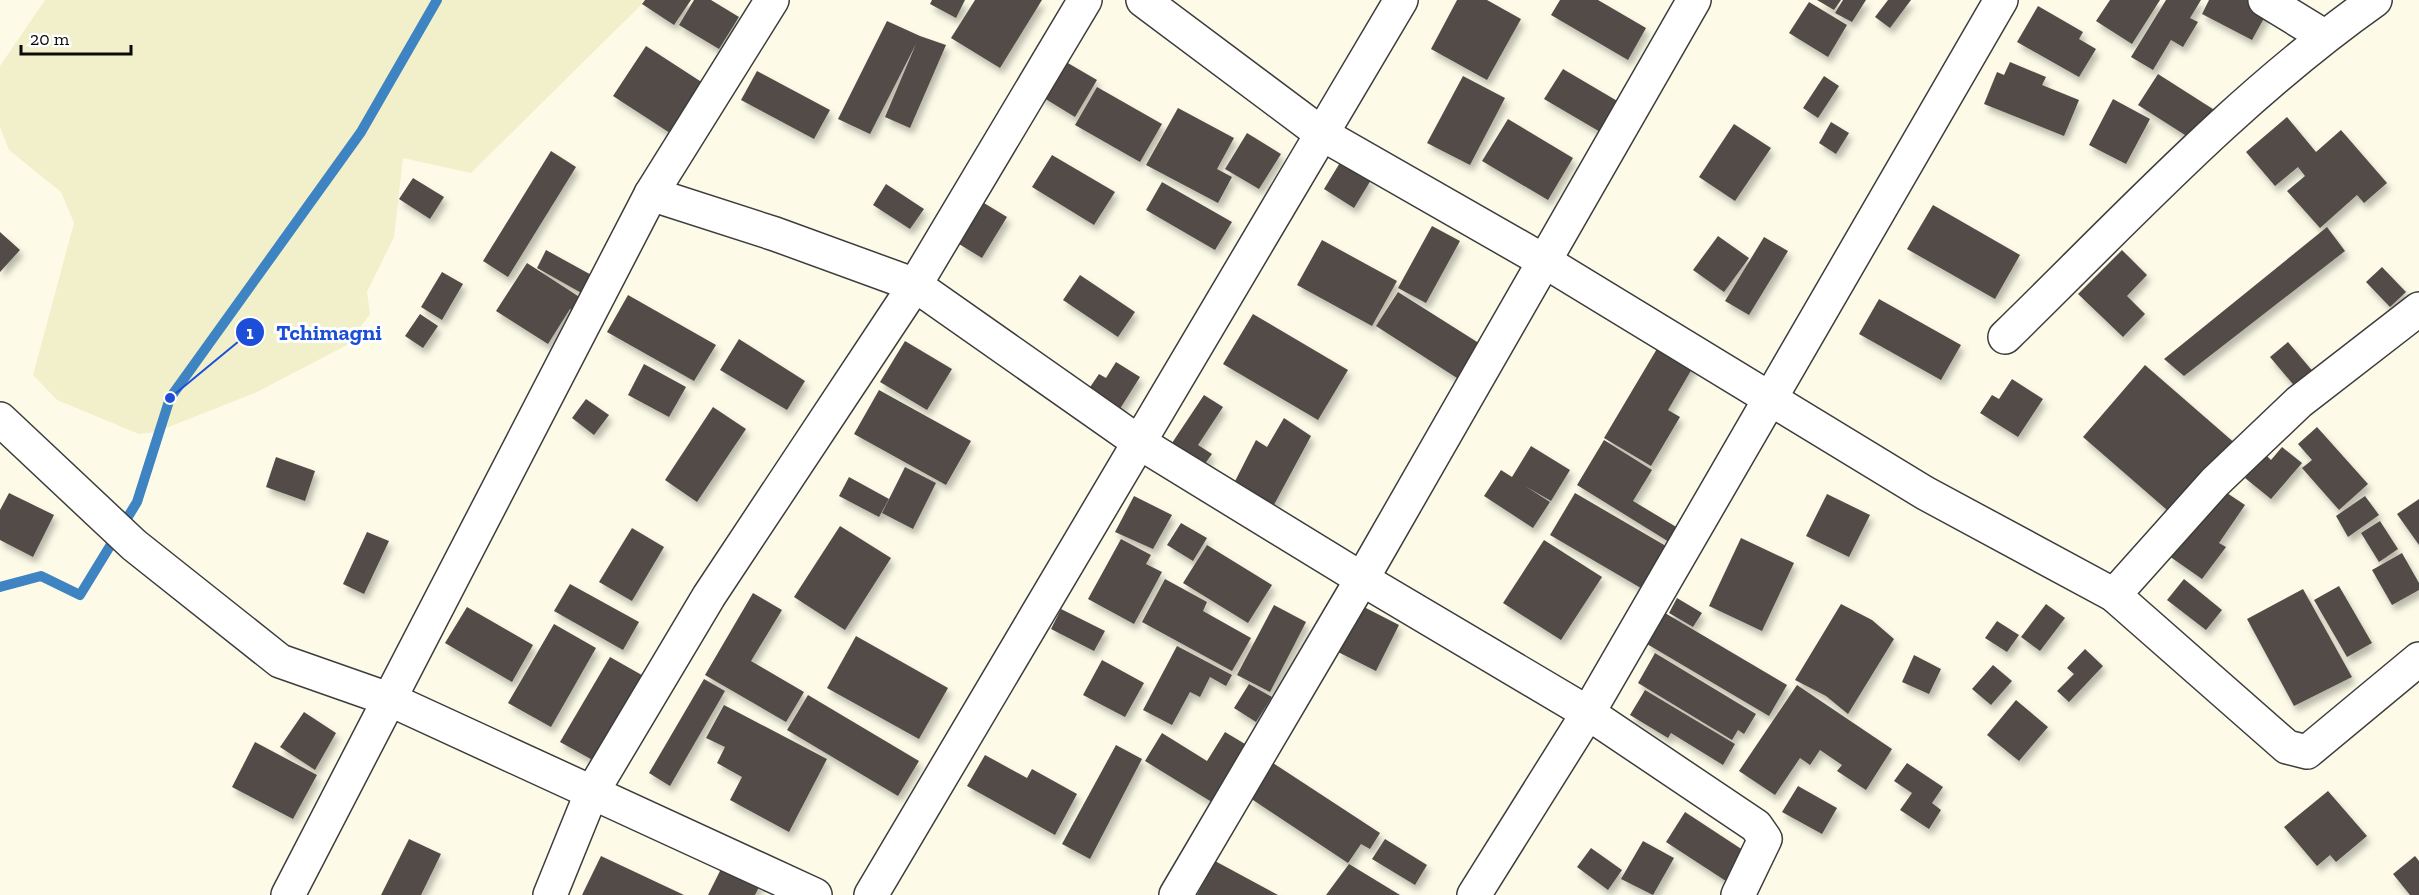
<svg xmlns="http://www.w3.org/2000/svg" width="2419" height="895" viewBox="0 0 2419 895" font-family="'Zilla Slab',serif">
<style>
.farmland{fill:#f1f0cb}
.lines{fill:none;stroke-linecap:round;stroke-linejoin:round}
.stream{stroke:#3e83c2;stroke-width:10}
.building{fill:#524c47;filter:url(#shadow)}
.minor-casing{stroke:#3d3d3d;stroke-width:36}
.minor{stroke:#fff;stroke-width:33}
.leader{fill:none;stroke:#1d4ed8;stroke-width:2}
.callout-dot{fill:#1d4ed8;stroke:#fff;stroke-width:2}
.mark-label{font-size:18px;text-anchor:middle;font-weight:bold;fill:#fff}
.callout-label{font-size:22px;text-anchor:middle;font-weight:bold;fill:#1d4ed8;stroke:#fff;stroke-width:6;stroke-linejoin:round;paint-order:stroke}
</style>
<defs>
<filter id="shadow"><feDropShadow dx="3.5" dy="6" stdDeviation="3" flood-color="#0004"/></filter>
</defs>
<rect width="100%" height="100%" fill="#fdfbe8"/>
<polygon class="farmland" points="45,0 643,0 642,4 471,173 403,158 394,237 367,292 370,314 347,345 257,392 156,432 139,434 57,400 33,375 74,223 61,192 9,150 0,127 0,66"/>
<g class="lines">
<polyline class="stream" points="0,587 41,576 80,595 137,502 170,398 361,132 437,0"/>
</g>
<g class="building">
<polygon points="645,0 691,0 674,25 642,4"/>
<polygon points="694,0 711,0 739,17 719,49 679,25"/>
<polygon points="932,0 965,0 956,18 930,4"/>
<polygon points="975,0 1042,0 1000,68 951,38"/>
<polygon points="1457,0 1487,0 1521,19 1487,80 1431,49"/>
<polygon points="1560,0 1598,0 1646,28 1628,60 1551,15"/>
<polygon points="1817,0 1841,0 1834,10"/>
<polygon points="1843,0 1866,0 1852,22 1835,13"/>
<polygon points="1888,0 1911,0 1890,28 1875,17"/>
<polygon points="2110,0 2160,0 2132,44 2096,21"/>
<polygon points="2166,0 2201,0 2190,18 2198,22 2183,47 2171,40 2153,70 2131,57"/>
<polygon points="2209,0 2247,0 2268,11 2252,40 2202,14"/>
<polygon points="1809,2 1847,25 1828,57 1789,33"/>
<polygon points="2038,6 2083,32 2079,39 2096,49 2079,77 2017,42"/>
<polygon points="887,21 920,36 946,45 910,128 885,117 916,44 870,134 838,119"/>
<polygon points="646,46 703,83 670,133 613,96"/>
<polygon points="1061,59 1097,80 1075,117 1039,95"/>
<polygon points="2010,62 2046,77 2042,85 2079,100 2064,136 1984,104 1997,72 2004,75"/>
<polygon points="1563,69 1619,102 1602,133 1544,99"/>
<polygon points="757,71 830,110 814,139 741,100"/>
<polygon points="2158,74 2216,111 2196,142 2138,105"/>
<polygon points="1463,76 1505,98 1470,165 1427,143"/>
<polygon points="1824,76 1839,86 1818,118 1803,108"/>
<polygon points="1097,87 1162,124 1140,162 1075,125"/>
<polygon points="2113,99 2150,119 2126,164 2089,145"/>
<polygon points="1178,108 1234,138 1217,169 1232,177 1218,203 1146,165"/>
<polygon points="2287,117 2316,152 2341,130 2387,183 2364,203 2357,195 2320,228 2287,191 2305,176 2298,167 2275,186 2246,152"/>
<polygon points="1508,119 1573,158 1548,200 1482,161"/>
<polygon points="1831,122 1849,133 1836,154 1819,143"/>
<polygon points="1734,124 1771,148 1735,201 1699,177"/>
<polygon points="1247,133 1281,154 1259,189 1225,169"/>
<polygon points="551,151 576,167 508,277 483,261"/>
<polygon points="1052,155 1115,192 1094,225 1032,187"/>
<polygon points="1341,161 1371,180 1354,208 1324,189"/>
<polygon points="413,178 444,197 430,219 399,199"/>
<polygon points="1162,182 1232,222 1215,250 1146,210"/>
<polygon points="886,184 924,209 910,229 873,205"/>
<polygon points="984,203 1007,217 982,258 959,244"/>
<polygon points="1933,205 2020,255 1995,299 1907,249"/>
<polygon points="1432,226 1460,241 1426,303 1398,288"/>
<polygon points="2327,227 2345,251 2184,376 2164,359"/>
<polygon points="0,232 20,250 0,272"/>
<polygon points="1718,236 1749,258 1724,292 1693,270"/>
<polygon points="1764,237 1788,251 1749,315 1725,301"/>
<polygon points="1322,240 1397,281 1372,326 1297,285"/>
<polygon points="546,250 595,277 585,295 537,268"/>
<polygon points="2122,250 2147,275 2127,296 2145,314 2123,337 2078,294"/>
<polygon points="527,263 581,298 573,311 570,309 548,344 496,311"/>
<polygon points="2382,267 2406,292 2390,307 2366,282"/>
<polygon points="442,272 463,284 442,320 421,307"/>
<polygon points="1080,275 1135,312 1118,337 1063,300"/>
<polygon points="1398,292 1493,352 1471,387 1376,326"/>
<polygon points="628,295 716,345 694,381 607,332"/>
<polygon points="1879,299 1961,345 1941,380 1859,334"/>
<polygon points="420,314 438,326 423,348 405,336"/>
<polygon points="1253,314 1348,370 1318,420 1223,364"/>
<polygon points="739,339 805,381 787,410 720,370"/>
<polygon points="905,341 952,369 927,410 880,382"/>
<polygon points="1661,342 1696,362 1668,410 1680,417 1651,466 1604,438"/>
<polygon points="2288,342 2315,374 2297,389 2270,357"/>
<polygon points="1116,362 1140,377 1118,412 1086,393 1099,374 1106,378"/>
<polygon points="644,364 686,387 669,417 628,395"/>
<polygon points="2145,365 2237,445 2174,516 2083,437"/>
<polygon points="2012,379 2043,399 2018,437 1980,413 1992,395 1999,399"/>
<polygon points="879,390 971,441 946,485 854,434"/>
<polygon points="1204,395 1223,407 1198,445 1212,454 1198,473 1166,452"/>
<polygon points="586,399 609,415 594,435 572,418"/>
<polygon points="713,407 746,429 697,502 665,480"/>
<polygon points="1284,418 1311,436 1269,514 1229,493 1256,440 1267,447"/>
<polygon points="2317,427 2368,484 2339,510 2302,468 2312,460 2298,444"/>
<polygon points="1604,440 1652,470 1633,501 1683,531 1674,545 1577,485"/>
<polygon points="1531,446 1570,470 1551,501 1525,486 1550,502 1533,528 1484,496 1501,470 1512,477"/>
<polygon points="2282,447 2302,463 2271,499 2245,478 2265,454 2271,460"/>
<polygon points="276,457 315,471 305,501 266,487"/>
<polygon points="905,467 936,483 913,529 882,513"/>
<polygon points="849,477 889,499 879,517 839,496"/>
<polygon points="2218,487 2245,505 2219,543 2226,547 2202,579 2169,556"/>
<polygon points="9,493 54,515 33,557 0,540 0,510"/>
<polygon points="1575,493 1671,549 1646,591 1550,535"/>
<polygon points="1827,494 1870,515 1849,557 1806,536"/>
<polygon points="1134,496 1172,515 1153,549 1115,532"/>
<polygon points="2365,496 2379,515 2348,537 2336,516"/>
<polygon points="2419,499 2419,545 2397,514"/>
<polygon points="2380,521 2398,549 2379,562 2361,533"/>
<polygon points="1181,523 1207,538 1193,561 1167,545"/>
<polygon points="840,526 891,558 845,630 794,597"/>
<polygon points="632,528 664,547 632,601 599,582"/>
<polygon points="367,532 389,541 364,594 343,584"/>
<polygon points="1741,538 1794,563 1762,631 1709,606"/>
<polygon points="1121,539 1151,555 1146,564 1162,572 1134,624 1088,599"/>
<polygon points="1544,540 1602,577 1561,640 1503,603"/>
<polygon points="1207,545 1272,585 1248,623 1183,583"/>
<polygon points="2402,553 2419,583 2419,590 2392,605 2372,570"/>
<polygon points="1165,579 1207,602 1203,611 1251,638 1232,671 1142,622"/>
<polygon points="2184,579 2222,610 2206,630 2167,600"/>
<polygon points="570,584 639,622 623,650 554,611"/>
<polygon points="2339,586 2372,643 2347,657 2314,600"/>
<polygon points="2303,589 2352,677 2294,706 2247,619"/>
<polygon points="753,593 782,610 751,661 804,692 786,722 705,675"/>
<polygon points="1677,598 1702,613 1693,627 1669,613"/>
<polygon points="1841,604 1872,620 1894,639 1848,714 1826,696 1795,680"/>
<polygon points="2046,604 2065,618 2040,651 2021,637"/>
<polygon points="1274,605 1306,622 1270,692 1237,675"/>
<polygon points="1362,606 1399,625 1376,671 1338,652"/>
<polygon points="467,607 533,645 512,682 445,643"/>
<polygon points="1061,609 1105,631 1094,651 1051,629"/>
<polygon points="1665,613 1787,685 1769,716 1647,644"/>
<polygon points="1997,621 2019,635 2007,652 1985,638"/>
<polygon points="554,624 596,648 551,727 508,703"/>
<polygon points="856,636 948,688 919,739 827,688"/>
<polygon points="1177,646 1232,675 1226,686 1210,677 1200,697 1190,692 1172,725 1143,710"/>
<polygon points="2085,649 2103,666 2069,702 2057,691 2074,674 2067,668"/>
<polygon points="1655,653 1756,714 1744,734 1738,730 1732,740 1638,683"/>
<polygon points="1914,655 1941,669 1929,694 1902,682"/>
<polygon points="610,657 647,678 598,763 560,742"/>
<polygon points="1102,660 1144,683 1125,717 1083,695"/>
<polygon points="1993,665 2012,681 1991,705 1972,689"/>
<polygon points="704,679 725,691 670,786 649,773"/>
<polygon points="1249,684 1272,697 1256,722 1234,708"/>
<polygon points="1797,685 1892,749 1866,790 1837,771 1842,765 1820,750 1810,765 1800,758 1775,795 1739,771"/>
<polygon points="1645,690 1735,744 1723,765 1671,733 1668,738 1630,715"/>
<polygon points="808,695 919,761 898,796 787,730"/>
<polygon points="2016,700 2048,727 2019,761 1987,735"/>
<polygon points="724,705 827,759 789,832 730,800 742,777 717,763 725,747 706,738"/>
<polygon points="304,712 336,733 315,770 280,747"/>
<polygon points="1225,732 1250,747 1215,804 1145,761 1162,733 1207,761"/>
<polygon points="255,742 317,775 293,819 232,787"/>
<polygon points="1116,745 1142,759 1090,859 1062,844"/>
<polygon points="985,755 1027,778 1032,769 1077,794 1055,835 967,786"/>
<polygon points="1273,763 1380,833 1370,849 1361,844 1348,863 1250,798"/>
<polygon points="1907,763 1943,787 1932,803 1941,810 1929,829 1900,810 1912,793 1894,781"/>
<polygon points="1798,786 1837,808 1822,834 1782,812"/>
<polygon points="2328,791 2367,836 2336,862 2330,855 2317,866 2284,827"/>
<polygon points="1685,812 1752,856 1732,885 1666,842"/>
<polygon points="409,839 441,854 421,895 381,895"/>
<polygon points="1385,839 1427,865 1415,885 1372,859"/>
<polygon points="1643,841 1674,858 1653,895 1621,879"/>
<polygon points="1591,848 1622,870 1608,890 1577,867"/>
<polygon points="601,856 684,895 582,895"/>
<polygon points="2415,856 2419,861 2419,895 2410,895 2393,874"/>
<polygon points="1215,861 1278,895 1197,895"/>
<polygon points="724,863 761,883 755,895 708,895"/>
<polygon points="1349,864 1400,895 1326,895"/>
</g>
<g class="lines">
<defs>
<g id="minor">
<polyline points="1143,0 1322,134 1544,261 1925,493 2114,595 2287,747 2307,752 2419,659"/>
<polyline points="2265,0 2324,36"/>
<polyline points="651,194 775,234 915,285 1140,443 1362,579 1588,713 1756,826 1765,839 1738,895"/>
<path d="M2005,337C2124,221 2239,96 2375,0"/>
<polyline points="0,419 134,545 280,661 391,700 815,895"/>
<polyline points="2114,595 2215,482 2299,402 2419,309"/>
<polyline points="288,895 651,194 772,0"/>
<polyline points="550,895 591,794 709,596 915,285 1085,0"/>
<polyline points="871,895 1401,0"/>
<polyline points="1176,895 1362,579 1694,0"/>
<polyline points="1474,895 1588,713 2001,0"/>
</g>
</defs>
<use href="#minor" class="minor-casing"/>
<use href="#minor" class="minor"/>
</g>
<path class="leader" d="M170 398L250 332"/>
<g class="callout-dot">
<circle cx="170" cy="398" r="6"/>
<circle cx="250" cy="332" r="15"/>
</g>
<g class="mark-label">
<text x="250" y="339">1</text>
</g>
<g class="callout-label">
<text x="329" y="340">Tchimagni</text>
</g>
<path d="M21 45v9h110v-9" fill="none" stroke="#0a0a0a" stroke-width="3"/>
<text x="30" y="45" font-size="18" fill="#0a0a0a" stroke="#ffffff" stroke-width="4.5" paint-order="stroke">20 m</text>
</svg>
